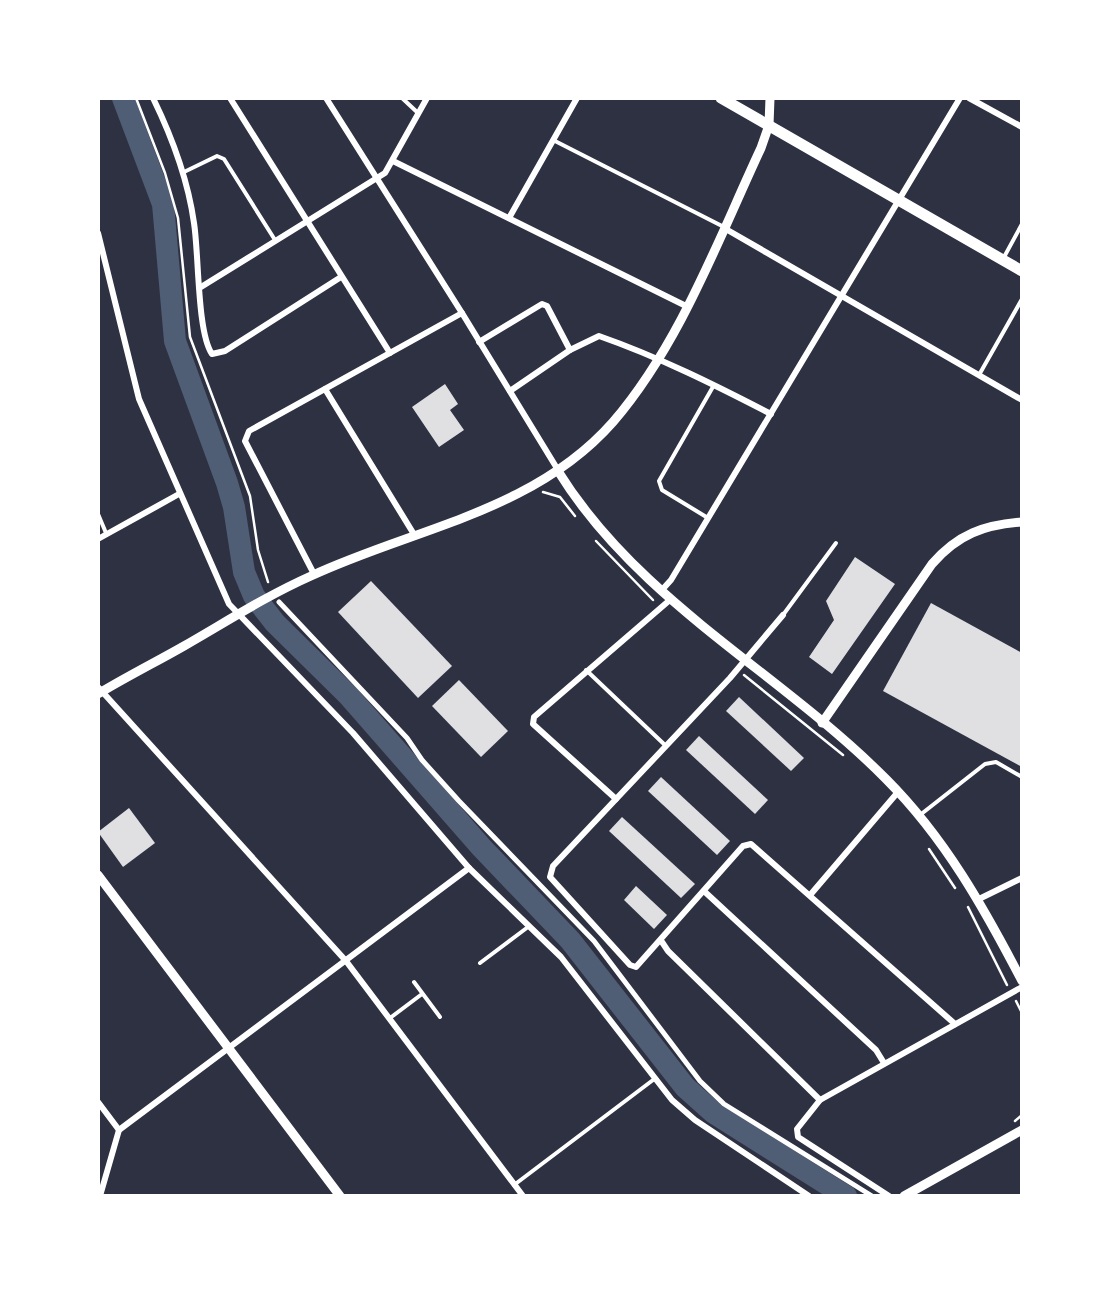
<svg xmlns="http://www.w3.org/2000/svg" width="1120" height="1294" viewBox="0 0 1120 1294" font-family="Barlow,sans-serif">
<style>
.lines{fill:none;stroke-linecap:round;stroke-linejoin:round}
.river{stroke:#4f5d75;stroke-width:22}
.building{fill:#e0e0e3}
.path{stroke:#fff;stroke-width:2.5}
.service{stroke:#fff;stroke-width:4}
.pedestrian{stroke:#fff;stroke-width:5}
.minor{stroke:#fff;stroke-width:6}
.tertiary{stroke:#fff;stroke-width:9}
.trunk{stroke:#fff;stroke-width:11}
</style>
<rect width="100%" height="100%" fill="#2d3142"/>
<g class="lines">
<polyline class="river" points="123,98 163,204 175,341 227,483 234,507 244,572 254,596 275,623 349,696 482,848 570,940 685,1087 714,1113 846,1196"/>
</g>
<g class="building">
<polygon points="445,384 458,404 450,410 464,430 439,447 412,407"/>
<polygon points="855,557 895,584 832,674 809,657 834,620 826,601"/>
<polygon points="371,581 452,666 418,698 338,612"/>
<polygon points="931,603 1022,653 1022,767 883,691"/>
<polygon points="459,680 508,731 481,757 432,706"/>
<polygon points="739,697 804,758 791,771 726,711"/>
<polygon points="699,736 768,800 755,814 686,750"/>
<polygon points="661,777 730,841 717,855 648,791"/>
<polygon points="129,808 155,843 123,867 98,832"/>
<polygon points="622,817 695,884 681,898 609,831"/>
<polygon points="636,886 667,915 654,929 624,900"/>
</g>
<g class="lines">
<g class="path">
<polyline points="136,98 165,173 178,218 190,337 250,496 258,550 268,582"/>
<polyline points="543,492 560,497 575,516"/>
<polyline points="596,541 653,600"/>
<polyline points="744,675 843,755"/>
<polyline points="929,849 955,888"/>
<polyline points="968,907 1007,985"/>
<polyline points="1016,1001 1022,1013"/>
<polyline points="1015,1121 1022,1115"/>
</g>
<g class="service">
<polyline points="402,98 418,113"/>
<polyline points="553,140 722,226"/>
<polyline points="184,172 217,156 224,159 275,240"/>
<polyline points="1003,259 1022,224"/>
<polyline points="979,375 1022,299"/>
<polyline points="98,514 106,533"/>
<polyline points="708,518 662,490 659,481 714,385"/>
<polyline points="783,615 836,543"/>
<polyline points="586,670 666,746"/>
<polyline points="920,815 985,764 996,762 1022,777"/>
<polyline points="480,963 528,927"/>
<polyline points="414,982 440,1017"/>
<polyline points="390,1018 422,994"/>
<polyline points="514,1185 653,1080"/>
</g>
<polyline class="pedestrian" points="279,602 407,738 422,760 459,801 594,941 700,1081 724,1104 872,1196"/>
<g class="minor">
<path d="M153,98C172,137 188,180 194,223C199,254 197,332 212,354L225,351L341,277"/>
<polyline points="230,98 390,353"/>
<polyline points="326,98 462,313"/>
<polyline points="969,98 1022,127"/>
<polyline points="393,161 686,306"/>
<polyline points="509,218 577,98"/>
<polyline points="724,228 1022,400"/>
<polyline points="98,233 139,399 229,604 353,733 469,868 561,957 672,1100 695,1120 809,1196"/>
<polyline points="201,287 385,173 427,98"/>
<polyline points="479,342 542,304 547,306 570,350"/>
<polyline points="325,389 415,536"/>
<path d="M510,391L570,350L599,336C659,357 715,385 771,414"/>
<polyline points="98,539 179,494"/>
<polyline points="314,574 245,441 249,431 462,313 558,470"/>
<polyline points="661,591 671,580 960,98"/>
<polyline points="783,615 730,678 553,866 550,877 630,965 636,967 743,846 751,844 955,1024"/>
<polyline points="98,687 346,961 523,1196"/>
<polyline points="616,799 533,724 534,717 671,599"/>
<polyline points="705,892 876,1050 884,1063"/>
<polyline points="811,894 898,792"/>
<polyline points="979,899 1022,878"/>
<polyline points="662,942 668,951 820,1100"/>
<polyline points="98,1102 119,1130"/>
<polyline points="100,1196 119,1130 469,868"/>
<polyline points="889,1196 798,1137 797,1129 820,1100 1022,987"/>
</g>
<g class="tertiary">
<path d="M558,471C639,602 780,672 886,779C945,838 984,908 1022,981"/>
<path d="M98,694C126,677 156,662 184,646C226,622 266,596 311,576C414,528 534,512 613,422C680,344 718,240 761,148L769,125L770,98"/>
<path d="M822,723L932,564C958,534 984,525 1022,522"/>
<polyline points="98,875 340,1196"/>
<polyline points="904,1196 1022,1130"/>
</g>
<polyline class="trunk" points="721,98 1022,271"/>
</g>
<rect width="1120" height="1294" fill="none" stroke="#ffffff" stroke-width="200"/>
</svg>
